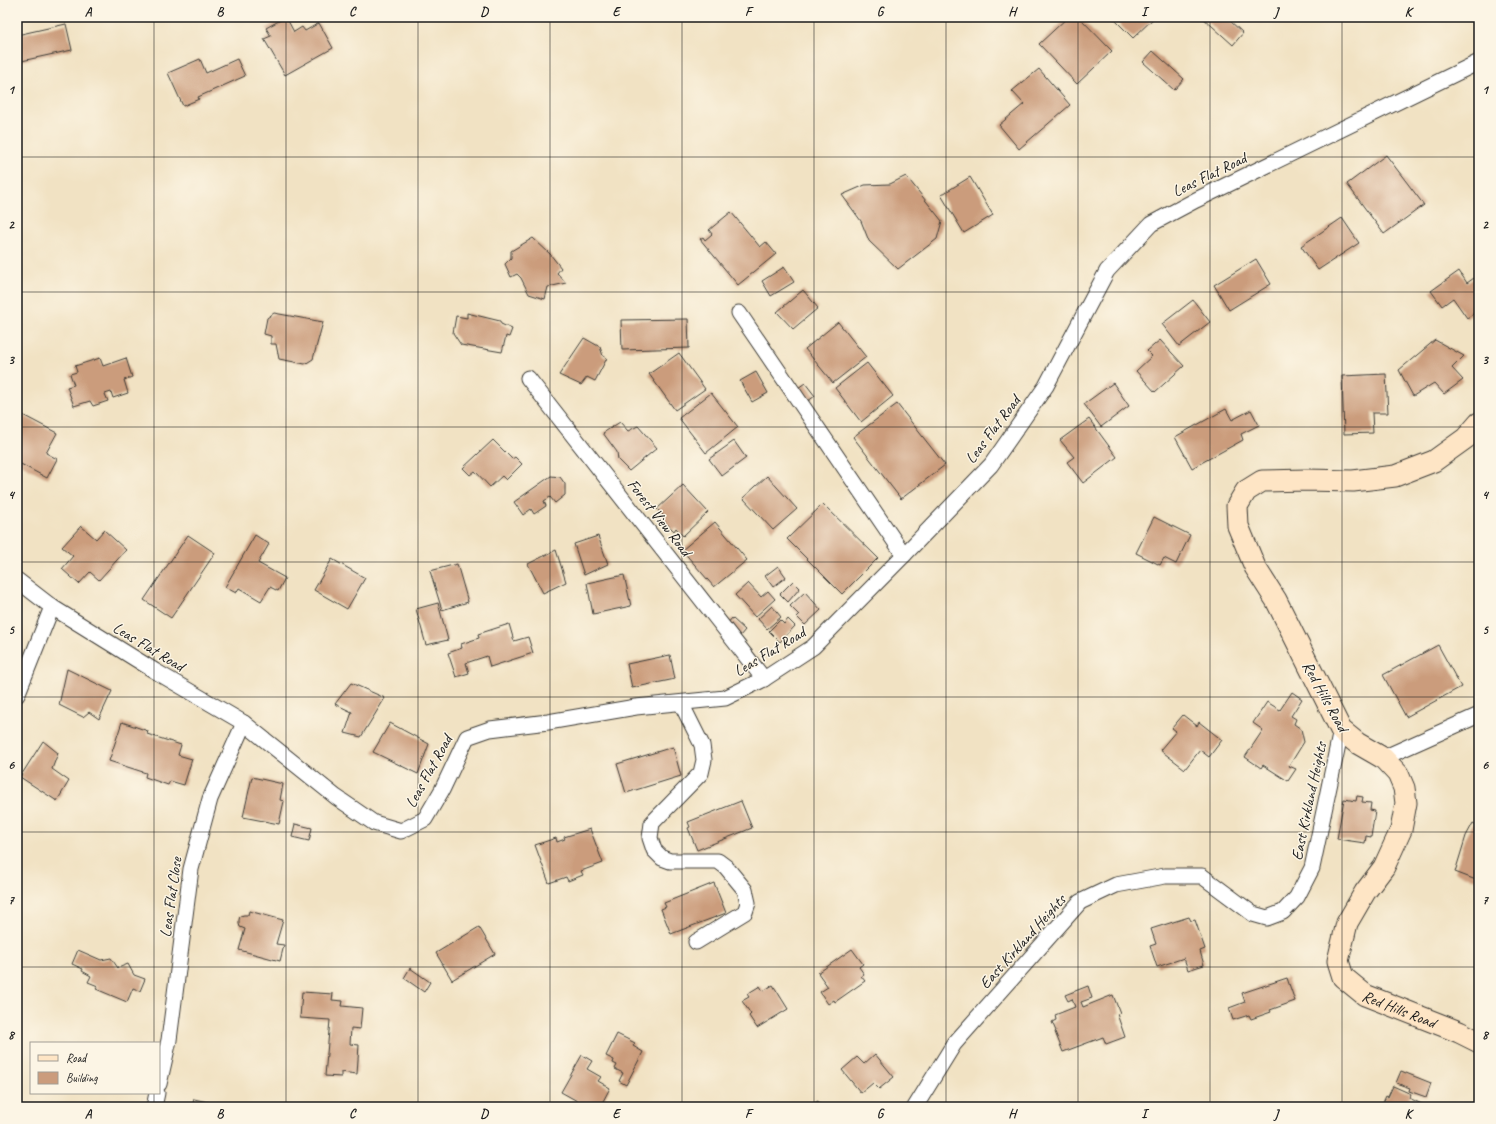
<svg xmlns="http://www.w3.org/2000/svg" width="1496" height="1124" viewBox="0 0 1496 1124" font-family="Caveat,sans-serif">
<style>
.building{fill:#cb9c7c}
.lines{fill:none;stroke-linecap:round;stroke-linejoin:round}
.minor-casing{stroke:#3c3a35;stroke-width:17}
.secondary-casing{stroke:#3c3a35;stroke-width:23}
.minor{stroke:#fff;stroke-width:15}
.secondary{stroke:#fee5c5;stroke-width:21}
.grid{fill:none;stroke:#1c1c1c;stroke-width:1;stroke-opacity:0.55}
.labels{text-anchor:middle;stroke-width:3;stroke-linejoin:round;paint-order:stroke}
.street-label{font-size:16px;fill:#1c1c1c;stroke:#fcf5e5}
.neatline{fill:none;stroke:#1c1c1c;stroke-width:1.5}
.grid-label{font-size:13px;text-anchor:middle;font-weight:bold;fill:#1c1c1c}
</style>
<rect width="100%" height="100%" fill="#fcf5e5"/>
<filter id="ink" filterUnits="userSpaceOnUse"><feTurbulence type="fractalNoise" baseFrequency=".025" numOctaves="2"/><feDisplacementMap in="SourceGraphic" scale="8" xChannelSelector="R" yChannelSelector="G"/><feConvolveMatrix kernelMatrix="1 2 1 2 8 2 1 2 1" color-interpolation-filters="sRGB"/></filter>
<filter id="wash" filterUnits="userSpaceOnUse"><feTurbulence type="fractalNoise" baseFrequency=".012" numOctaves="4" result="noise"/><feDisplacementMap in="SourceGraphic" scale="16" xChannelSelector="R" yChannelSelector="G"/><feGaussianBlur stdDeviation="0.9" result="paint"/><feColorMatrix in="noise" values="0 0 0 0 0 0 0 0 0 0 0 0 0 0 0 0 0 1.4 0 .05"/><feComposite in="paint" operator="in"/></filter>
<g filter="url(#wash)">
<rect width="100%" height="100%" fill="#f1e2c3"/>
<g id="blocks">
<g class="building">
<polygon points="286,17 294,32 302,27 305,31 319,23 333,48 285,75 264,39 271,36 266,28"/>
<polygon points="1068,17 1079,17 1112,51 1077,84 1039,44"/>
<polygon points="1112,17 1155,17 1133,38"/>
<polygon points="1202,17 1229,17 1228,19 1243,33 1233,45"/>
<polygon points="66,24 72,50 17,62 17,35"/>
<polygon points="1153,51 1184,79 1174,90 1143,62"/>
<polygon points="200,59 206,73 237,59 245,76 198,97 199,99 183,106 168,73"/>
<polygon points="1039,69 1070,105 1019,149 999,125 1024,104 1012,91"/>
<polygon points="1386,155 1424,205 1384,234 1347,184"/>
<polygon points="906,176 942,221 937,239 898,269 869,241 861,221 842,195 865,185 890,184"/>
<polygon points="970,177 993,215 964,233 941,195"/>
<polygon points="731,212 760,247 766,242 776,254 738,285 700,239 703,237 705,240 712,234 709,230"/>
<polygon points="1342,218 1359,243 1318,270 1301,246"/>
<polygon points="533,238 550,254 561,268 557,273 566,283 548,287 545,299 529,294 521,278 517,274 511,277 505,264 511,258 511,251"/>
<polygon points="1256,259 1271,284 1229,310 1214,285"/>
<polygon points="784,267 794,282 771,296 762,281"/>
<polygon points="1459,271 1467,283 1474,278 1479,285 1479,310 1467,318 1453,298 1442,306 1431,291"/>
<polygon points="803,290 818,308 793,329 777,312"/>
<polygon points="1193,300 1210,322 1179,346 1162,324"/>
<polygon points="274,313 323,322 313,359 305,364 279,359 276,344 271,344 271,336 264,334 267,318"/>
<polygon points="467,313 500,321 501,324 512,329 509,337 506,336 502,352 461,345 453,333 456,316 467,318"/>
<polygon points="688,319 689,348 622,350 621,320"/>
<polygon points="838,322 866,357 833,383 805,349"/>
<polygon points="584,338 600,347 603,356 607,358 595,381 587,377 581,385 559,375"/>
<polygon points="1160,340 1184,366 1155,392 1136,371 1152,356 1147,351"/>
<polygon points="1435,340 1464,356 1452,368 1463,380 1444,394 1434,383 1413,396 1399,370"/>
<polygon points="679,353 705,389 675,410 649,374"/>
<polygon points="100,358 103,366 126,358 132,377 124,380 128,393 113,398 111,392 105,394 108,401 93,406 90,401 74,406 67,387 74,385 70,374 77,372 75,366"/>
<polygon points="867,363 893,396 861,422 835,388"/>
<polygon points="756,372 768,393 752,402 740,381"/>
<polygon points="1386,374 1388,413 1372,413 1373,433 1344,434 1342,376"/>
<polygon points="805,383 815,396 808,401 798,388"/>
<polygon points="1113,383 1129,406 1101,427 1084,404"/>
<polygon points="711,393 738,427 706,453 679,418"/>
<polygon points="897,404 945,465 901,499 853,437"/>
<polygon points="1226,409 1232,420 1251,410 1259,425 1241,434 1243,440 1192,468 1175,437"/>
<polygon points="17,412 57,433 46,453 57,459 47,478 17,462"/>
<polygon points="1089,419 1117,457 1083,483 1067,462 1074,457 1060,440"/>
<polygon points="620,422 628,431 638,426 657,448 629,471 618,460 617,452 603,433"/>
<polygon points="493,440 512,459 515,457 522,464 506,480 502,476 490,487 475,471 470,475 463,468"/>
<polygon points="734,441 746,458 722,476 709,459"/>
<polygon points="551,476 560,477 565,484 565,495 555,503 550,497 544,501 546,506 534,514 531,509 523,515 514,502"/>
<polygon points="767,476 797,509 773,530 743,498"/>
<polygon points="683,485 708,512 683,536 676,528 674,531 662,519 665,517 657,509"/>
<polygon points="823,504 878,558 842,594 787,539"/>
<polygon points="1154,517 1190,535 1176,564 1164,558 1160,565 1136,553"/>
<polygon points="715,522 747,560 714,587 682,550"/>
<polygon points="81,526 96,539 104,530 126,550 99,580 90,572 79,584 62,569 73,556 62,547"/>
<polygon points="188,535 215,553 171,618 144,600"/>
<polygon points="255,535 269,544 258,563 285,578 278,591 270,587 261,601 239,588 236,593 225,587"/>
<polygon points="598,536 608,564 584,575 574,544"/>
<polygon points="556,550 566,582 543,593 528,564"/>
<polygon points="332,559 365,578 347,609 314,590"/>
<polygon points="457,564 468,602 442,610 430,571"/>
<polygon points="778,566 786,577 773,587 765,576"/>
<polygon points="624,575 631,606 593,614 587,583"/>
<polygon points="793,581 800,588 788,602 780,594"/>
<polygon points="748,583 761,597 768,591 775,599 755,617 735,595"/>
<polygon points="805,592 821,610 805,625 797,617 799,615 790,606"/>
<polygon points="438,603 448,640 426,645 416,609"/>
<polygon points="772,606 781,617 767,629 758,619"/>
<polygon points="732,618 745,630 740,636 727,624"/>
<polygon points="788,619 795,626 780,642 769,631 780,620 784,624"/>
<polygon points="509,624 514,641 528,637 533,653 490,667 487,656 466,663 469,673 456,677 448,653 462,648 461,644 479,638 478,634"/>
<polygon points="1438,645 1461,687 1406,717 1383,675"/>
<polygon points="670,655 675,679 632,688 627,664"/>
<polygon points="67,669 112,691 99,719 89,712 83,717 59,705"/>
<polygon points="351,683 385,698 361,737 345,733 352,712 335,704"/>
<polygon points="1292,692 1302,699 1291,716 1296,719 1294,724 1301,729 1304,742 1289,766 1296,769 1288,781 1263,765 1261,768 1245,757 1263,730 1253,723 1267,702 1280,710"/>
<polygon points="1183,715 1197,726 1199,722 1222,740 1209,757 1200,750 1185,769 1160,750 1176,731 1172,728"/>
<polygon points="122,722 148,731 147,734 181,745 178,755 192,759 184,785 170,781 168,785 145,777 146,773 109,761"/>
<polygon points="390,723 429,744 418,774 373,752"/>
<polygon points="43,741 58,753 52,769 69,781 57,801 20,777"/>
<polygon points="673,747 681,776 626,793 617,764"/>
<polygon points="252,777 283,784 280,800 284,801 279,824 243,817"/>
<polygon points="1357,796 1363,797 1362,802 1371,803 1370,810 1375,811 1371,837 1366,836 1365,843 1337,839 1344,799 1356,801"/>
<polygon points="741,801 752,828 697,850 688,828 690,827 688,822"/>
<polygon points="1473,823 1479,826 1479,871 1476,880 1455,872 1466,836"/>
<polygon points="295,824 312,828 309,841 292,837"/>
<polygon points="590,829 603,863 581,871 583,875 568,881 566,877 549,883 535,845 556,838 557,842 565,839 564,837"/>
<polygon points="714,883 726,913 671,934 661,909 666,907 664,903"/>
<polygon points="249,911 283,920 276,944 284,945 280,961 239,950 245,929 240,927 239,924 239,920 240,916 244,915 248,915"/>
<polygon points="1189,917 1191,921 1195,920 1205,949 1200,951 1204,965 1188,970 1184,958 1157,967 1150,946 1156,944 1151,929"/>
<polygon points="479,927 495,954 452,980 436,953"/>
<polygon points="852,949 863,964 859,967 864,974 861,976 865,981 835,1002 834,1000 828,1004 820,992 828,987 818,973"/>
<polygon points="78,950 101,960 111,958 118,968 128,964 134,975 145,979 140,991 133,988 127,1002 96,989 98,986 88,982 91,976 82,971 83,969 72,964"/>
<polygon points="410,968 430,982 424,992 404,978"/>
<polygon points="1287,978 1295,1001 1270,1010 1271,1012 1251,1019 1249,1015 1233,1020 1229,1008 1245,1002 1242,993"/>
<polygon points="773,985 788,1009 757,1028 749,1016 751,1014 742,1001 749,997 747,994 760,986 763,991"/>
<polygon points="1088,986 1092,998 1081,1002 1083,1007 1113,995 1120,1013 1117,1014 1125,1037 1106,1044 1103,1037 1063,1052 1055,1032 1056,1031 1052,1022 1056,1020 1055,1015 1075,1007 1072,999 1068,1001 1065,995"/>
<polygon points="302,992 333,994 332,1000 343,1001 342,1006 362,1008 360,1029 351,1028 350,1044 359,1045 357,1074 341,1072 341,1077 325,1076 330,1020 300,1018"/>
<polygon points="617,1034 635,1043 633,1046 643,1052 626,1085 619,1081 623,1073 615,1069 617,1065 613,1063 614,1060 606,1056"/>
<polygon points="875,1054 894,1077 879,1089 873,1083 861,1093 842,1070 857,1057 864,1064"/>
<polygon points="582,1055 592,1061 587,1069 601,1077 598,1081 610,1088 600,1107 588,1107 561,1092"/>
<polygon points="1401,1071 1431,1083 1426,1097 1409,1091 1410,1088 1396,1083"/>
<polygon points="1393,1086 1411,1094 1409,1098 1428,1107 1381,1107 1386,1096 1388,1097"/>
<polygon points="194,1099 212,1103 212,1107 192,1107"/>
<polygon points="818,1101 821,1107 807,1107"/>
</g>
</g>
</g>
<g filter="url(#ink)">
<use href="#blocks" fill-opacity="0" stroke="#3c3a35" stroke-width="1"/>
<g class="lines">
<defs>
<g id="minor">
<polyline points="739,313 904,555"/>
<polyline points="528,378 764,679"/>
<polyline points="17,580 52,607 155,671 244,723 336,797 374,823 401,831 425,819 442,790 467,737 490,729 548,722 636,707 725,698 764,679 813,647 904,555 991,465 1046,386 1107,271 1151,224 1196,200 1479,62"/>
<polyline points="17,695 52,607"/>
<polyline points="681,703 702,745 704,760 701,773 652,823 650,838 654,850 662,858 670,861 718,861 726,867 745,890 748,903 745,912 696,942"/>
<polyline points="1383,758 1479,715"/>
<polyline points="159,1084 169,1040 191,869 210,799 244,723"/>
<polyline points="154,1107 157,1093"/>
<polyline points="915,1107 954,1044 1080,902 1116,885 1165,876 1202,876 1253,914 1267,918 1283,912 1297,897 1312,868 1341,730"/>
</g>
<g id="secondary">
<path id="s1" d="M1479,423L1466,438L1434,461L1395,476L1353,481L1306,480L1262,481L1246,491L1237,506L1238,526L1255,567L1276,600L1341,730L1357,743L1383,758L1398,774L1404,788L1406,803L1401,830L1384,867L1365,892L1347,923L1338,961L1343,977L1365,995L1459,1032L1479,1042"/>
</g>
</defs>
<use href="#minor" class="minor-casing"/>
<use href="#secondary" class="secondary-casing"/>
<use href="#minor" class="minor"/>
<use href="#secondary" class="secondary"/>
</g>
</g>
<path class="grid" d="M154,17V1043M286,17V1107M418,17V1107M550,17V1107M682,17V1107M814,17V1107M946,17V1107M1078,17V1107M1210,17V1107M1342,17V1107M17,157H1479M17,292H1479M17,427H1479M17,562H1479M17,697H1479M17,832H1479M17,967H1479M154,1093V1107"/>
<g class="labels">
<g class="street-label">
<text transform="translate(1209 174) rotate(-26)" y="6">Leas Flat Road</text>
<text transform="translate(992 429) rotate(-53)" y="6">Leas Flat Road</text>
<text transform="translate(660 517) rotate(52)" y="6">Forest View Road</text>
<text transform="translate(149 646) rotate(31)" y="6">Leas Flat Road</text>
<text transform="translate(769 651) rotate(-31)" y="6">Leas Flat Road</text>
<text transform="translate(1326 696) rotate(61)" y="6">Red Hills Road</text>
<text transform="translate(428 771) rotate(-61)" y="6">Leas Flat Road</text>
<text transform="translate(1308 801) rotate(-78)" y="6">East Kirkland Heights</text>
<text transform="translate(170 897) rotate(-82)" y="6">Leas Flat Close</text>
<text transform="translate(1022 941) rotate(-48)" y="6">East Kirkland Heights</text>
<text dy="6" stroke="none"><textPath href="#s1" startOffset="879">Red Hills Road</textPath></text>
</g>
</g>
<rect width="1496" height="1124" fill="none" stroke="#fcf5e5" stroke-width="44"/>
<rect x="30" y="1042" width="130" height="52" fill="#fcf5e5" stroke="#a29e95"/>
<rect x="38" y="1055" width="20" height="6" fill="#fee5c5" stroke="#a29e95"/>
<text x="66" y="1062" font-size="12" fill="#1c1c1c">Road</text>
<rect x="38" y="1072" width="20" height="12" fill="#cb9c7c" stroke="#a29e95"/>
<text x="66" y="1082" font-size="12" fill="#1c1c1c">Building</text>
<rect x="22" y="22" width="1452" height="1080" class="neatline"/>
<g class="grid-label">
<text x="88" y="16">A</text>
<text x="220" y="16">B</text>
<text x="352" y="16">C</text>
<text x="484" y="16">D</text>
<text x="616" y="16">E</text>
<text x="748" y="16">F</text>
<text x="880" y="16">G</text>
<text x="1012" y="16">H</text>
<text x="1144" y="16">I</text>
<text x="1276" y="16">J</text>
<text x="1408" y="16">K</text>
<text x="11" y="94">1</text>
<text x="1485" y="94">1</text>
<text x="11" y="229">2</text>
<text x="1485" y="229">2</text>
<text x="11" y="364">3</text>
<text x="1485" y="364">3</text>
<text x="11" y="499">4</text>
<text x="1485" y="499">4</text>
<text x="11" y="634">5</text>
<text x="1485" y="634">5</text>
<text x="11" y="769">6</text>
<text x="1485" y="769">6</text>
<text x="11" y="904">7</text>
<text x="1485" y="904">7</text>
<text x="11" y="1039">8</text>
<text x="1485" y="1039">8</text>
<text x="88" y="1118">A</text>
<text x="220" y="1118">B</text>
<text x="352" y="1118">C</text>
<text x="484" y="1118">D</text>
<text x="616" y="1118">E</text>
<text x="748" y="1118">F</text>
<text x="880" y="1118">G</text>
<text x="1012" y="1118">H</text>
<text x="1144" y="1118">I</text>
<text x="1276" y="1118">J</text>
<text x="1408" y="1118">K</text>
</g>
</svg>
